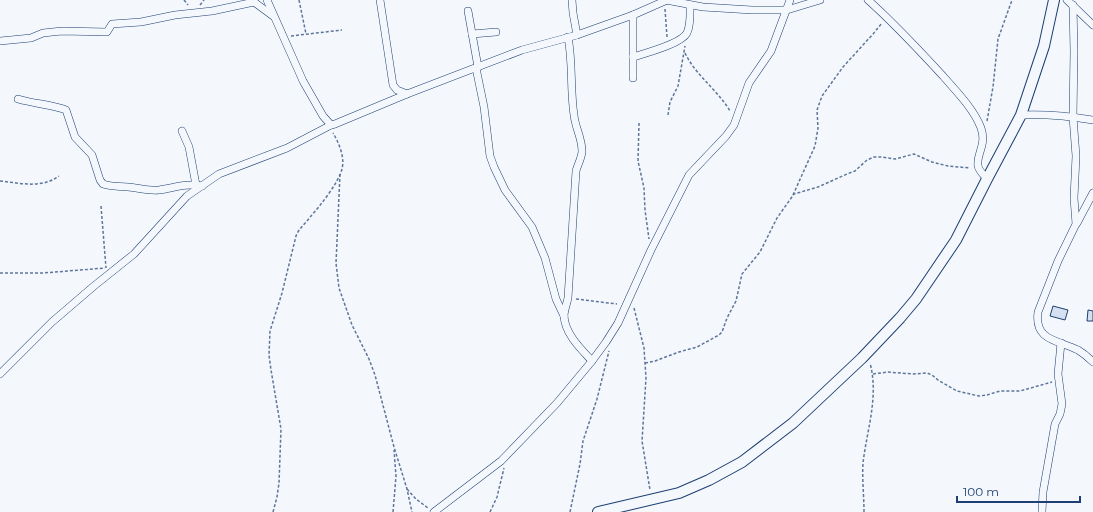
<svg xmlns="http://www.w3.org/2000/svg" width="1093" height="512" viewBox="0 0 1093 512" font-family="Montserrat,sans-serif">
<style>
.building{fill:#d5e0f0;stroke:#1d3f73}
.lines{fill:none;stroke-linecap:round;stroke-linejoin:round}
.street-casing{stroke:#1d3f73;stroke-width:8}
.secondary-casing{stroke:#1d3f73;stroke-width:12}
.path{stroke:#5e769c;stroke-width:1.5;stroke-dasharray:3 2;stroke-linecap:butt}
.street{stroke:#f4f7fb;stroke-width:7}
.secondary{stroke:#f4f7fb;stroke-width:10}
</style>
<rect width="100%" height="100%" fill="#f4f7fb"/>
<g class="building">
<polygon points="1053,306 1068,310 1065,320 1050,316"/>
<polygon points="1088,310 1093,311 1093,321 1087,321"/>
</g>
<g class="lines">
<defs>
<g id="street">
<polyline points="267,0 303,81 323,116 331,125 335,124 407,94 522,50 577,35 633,15 667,0"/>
<polyline points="380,0 393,85 397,90 407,94"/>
<polyline points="572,0 573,13 577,35"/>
<polyline points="666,0 703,7 752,10 787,10 820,0"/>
<path d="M868,0C895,24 919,50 943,76C956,91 974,109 981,128C987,145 976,154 978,166C979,171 984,175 987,179"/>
<polyline points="1067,0 1093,25"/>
<polyline points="250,1 254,2 273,16"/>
<path d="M1073,5L1074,51L1073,117L1076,156L1074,198L1076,224L1058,261L1038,312C1034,341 1058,340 1078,350C1083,353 1089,358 1093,362"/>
<polyline points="468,11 478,67"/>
<polyline points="633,15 633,78"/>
<polyline points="472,34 496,32"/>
<path d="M568,37C573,63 570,89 574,115C575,127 582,138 582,151C582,157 578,164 576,171L568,298C567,303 564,311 564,316C565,334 581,349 592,361"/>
<polyline points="0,41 31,38 43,33 62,31 107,32 112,24 141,22 175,15 212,11 254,2"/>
<path d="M633,57C646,53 681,44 687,33C691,24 690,14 690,5"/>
<polyline points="476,68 484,107 490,156 494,167 505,190 532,227 545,258 556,299 564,316"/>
<path d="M18,99C34,104 51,104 66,110L75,137L92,155L100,180L103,184C112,187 119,186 128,187C139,188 148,191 159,190C174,188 186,183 202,186"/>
<path d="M1021,115C1046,114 1069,116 1093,120"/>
<polyline points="182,131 189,147 196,185"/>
<polyline points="1077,223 1093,193"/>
<polyline points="0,374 52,322 94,286 134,254 187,196 219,174 287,148 331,125"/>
<polyline points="434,512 501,461 557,403 592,361 606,342 618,323 651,250 689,175 726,136 734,125 749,83 771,51 790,0"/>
<polyline points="1042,512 1043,492 1055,424 1060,414 1062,404 1058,374 1061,343"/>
</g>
<polyline id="secondary" points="598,512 679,493 709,480 742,462 793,423 862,358 900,318 916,299 956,240 987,179 1021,115 1044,46 1054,0"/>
</defs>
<use href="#street" class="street-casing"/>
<use href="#secondary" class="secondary-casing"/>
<g class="path">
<polyline points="184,0 188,5"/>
<polyline points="299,0 306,34"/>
<polyline points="200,5 204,0"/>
<polyline points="665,9 667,37"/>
<polyline points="291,36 342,30"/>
<path d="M685,53C696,76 717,89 730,111"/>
<polyline points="668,115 670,102 678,86 685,46"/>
<polyline points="987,121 993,87 998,39 1012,0"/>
<polyline points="639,123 638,161 644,188 645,210 649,239"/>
<polyline points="340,174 336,263 339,288 352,325 369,359 375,375 394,447 407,489 412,512"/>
<path d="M0,181C21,183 41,189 59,176"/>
<polyline points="793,195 815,146 818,128 817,110 822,96 843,67 873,34 882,23"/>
<polyline points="101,206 106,268"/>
<polyline points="0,273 43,273 105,268"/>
<polyline points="576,299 617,304"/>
<polyline points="634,308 644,348 646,378 642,441 650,490"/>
<polyline points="645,363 655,361 679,352 697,347 719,335 722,332 727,318 736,301 742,274 760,252 777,218 794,194 818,187 847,174 855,171 867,160 874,157 882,157 895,159 914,154 932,162 948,166 970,168"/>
<polyline points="873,374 888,372 913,374 927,373 932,375 938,380 957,391 979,396 987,395 1000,391 1020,391 1052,382"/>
<polyline points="407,489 416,499 428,508"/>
<path d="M273,512L277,497L279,483L281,429L271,370L269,355L270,331L282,293L296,236C299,228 306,223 311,216C320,206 339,182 342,169C345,157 339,143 333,133"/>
<polyline points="393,512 396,476 394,450"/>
<polyline points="490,512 497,497 504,468"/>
<polyline points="570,512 580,464 583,441 597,399 609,351"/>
<path d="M864,512C864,496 862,479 863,463C867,429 879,397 870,363"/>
</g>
<use href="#street" class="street"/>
<use href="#secondary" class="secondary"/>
</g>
<path d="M957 496v6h123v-6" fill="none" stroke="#1d3f73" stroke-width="2"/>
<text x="963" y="496" font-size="12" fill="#1d3f73" stroke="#f4f7fb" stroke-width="3" paint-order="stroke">100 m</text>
</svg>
